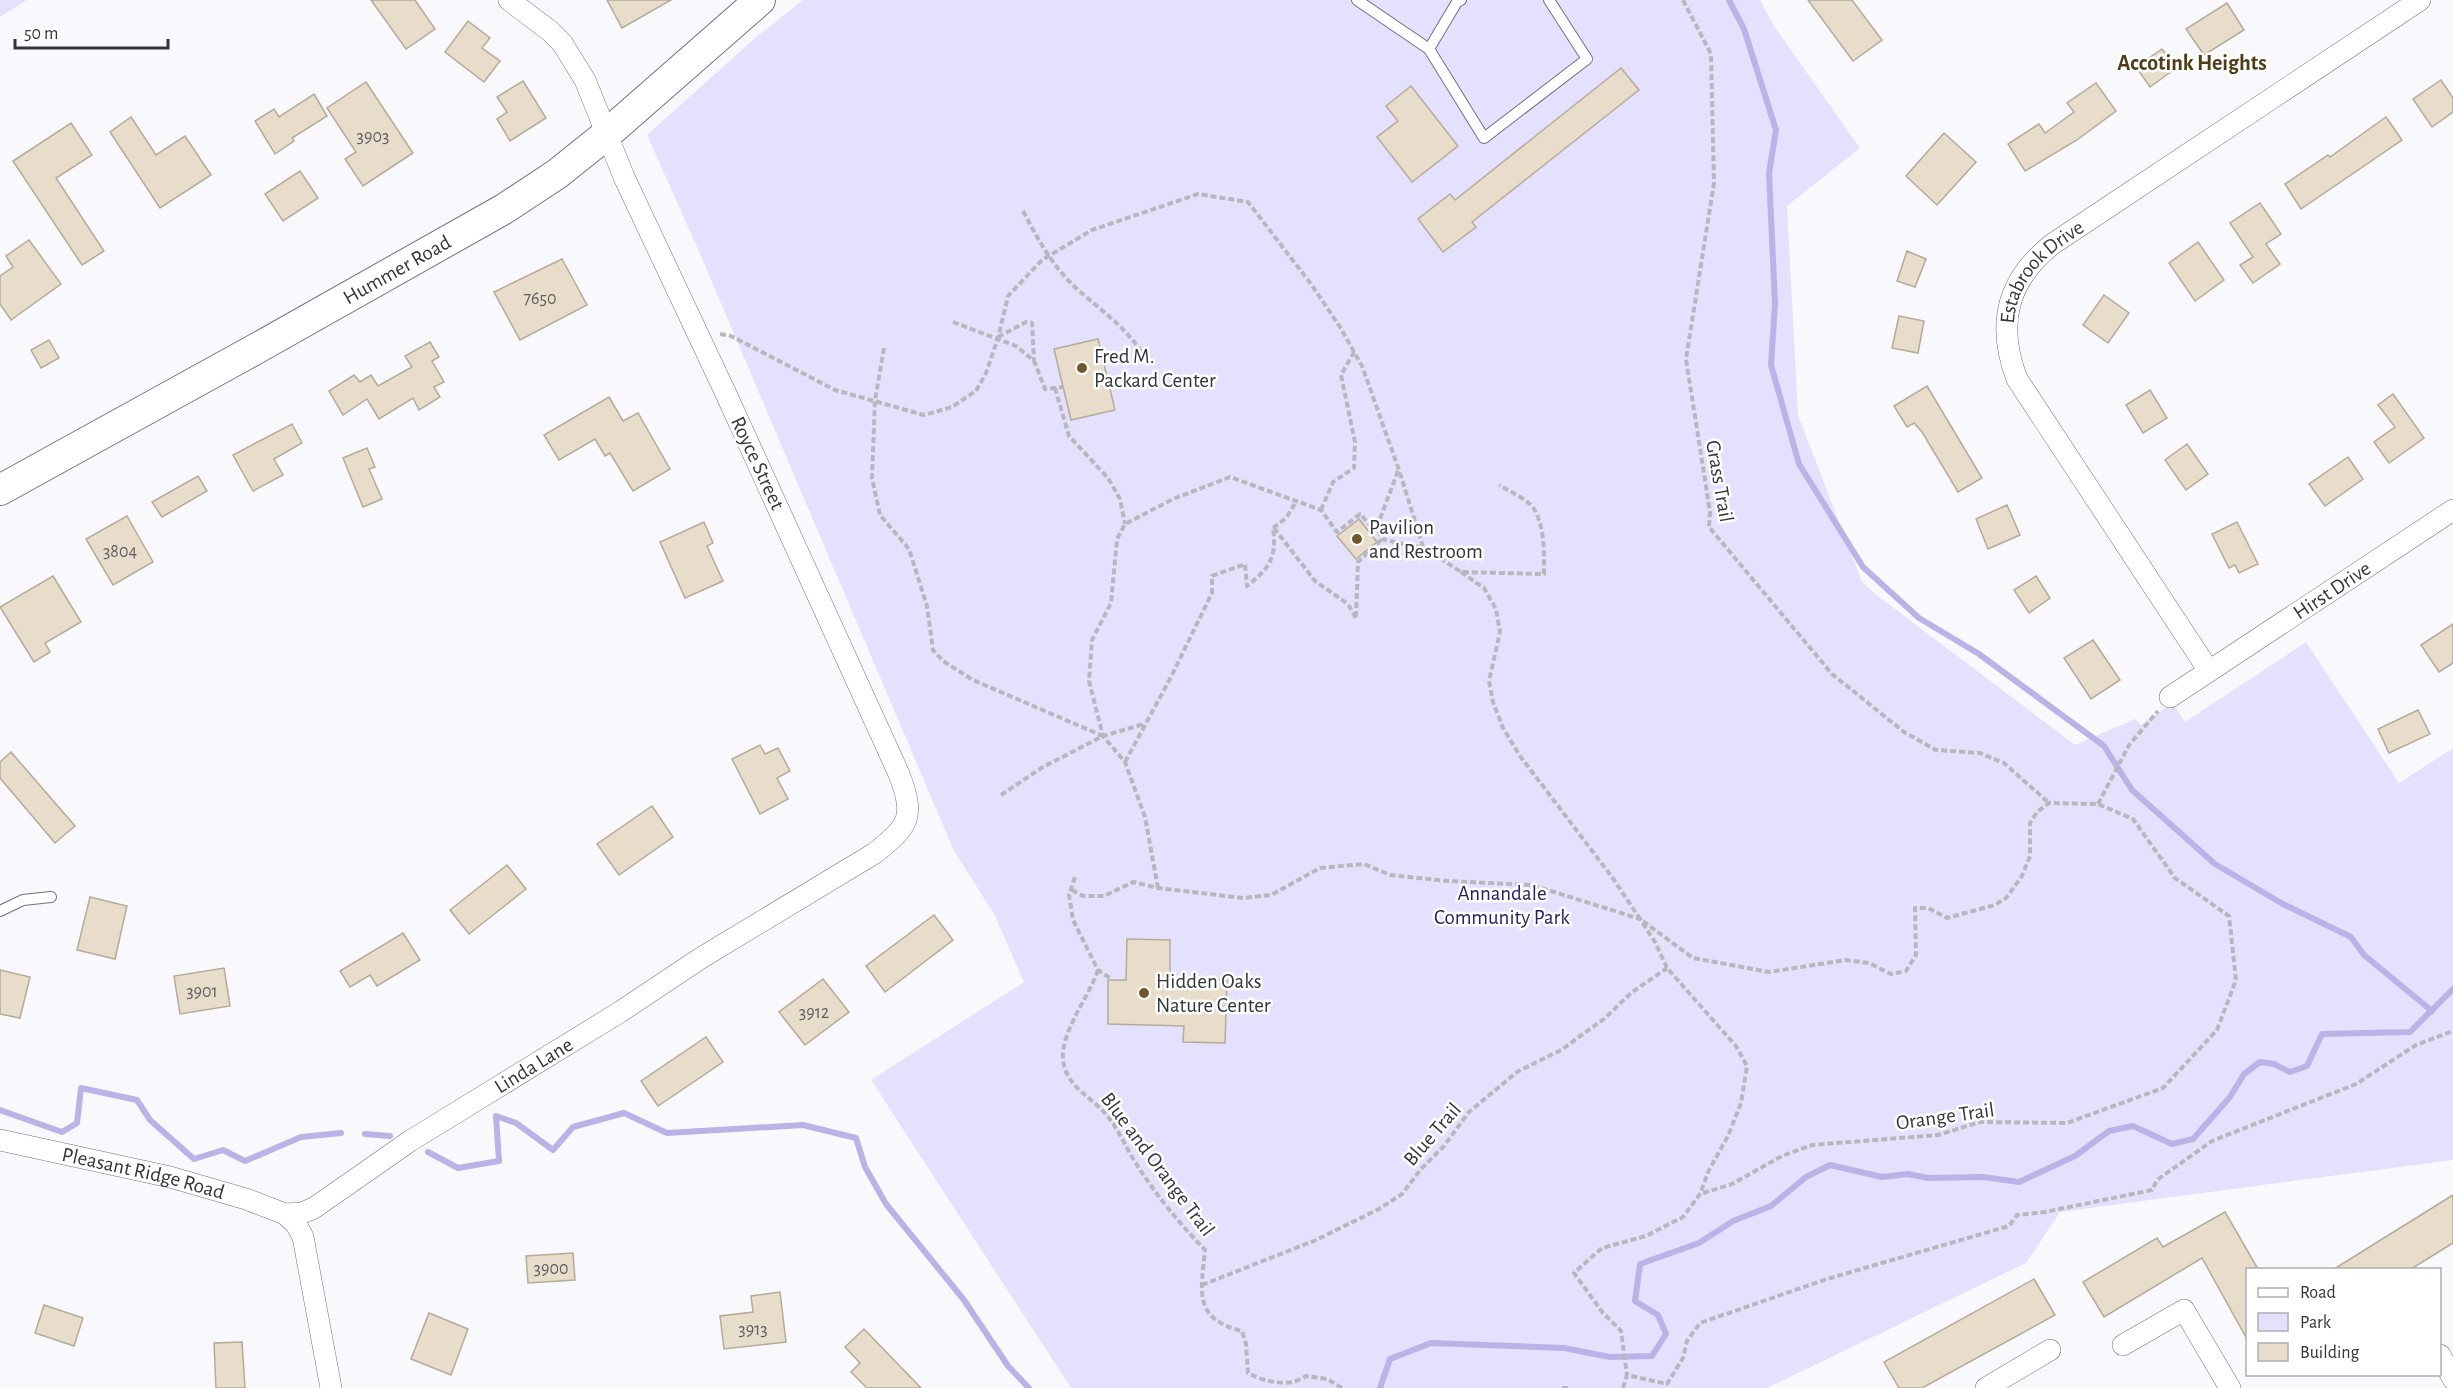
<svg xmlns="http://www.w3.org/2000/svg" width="2453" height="1388" viewBox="0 0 2453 1388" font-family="'Alegreya Sans',sans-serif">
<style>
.green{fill:#e4e1fe}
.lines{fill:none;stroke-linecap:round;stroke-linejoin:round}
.stream{stroke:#b9b3e7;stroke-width:6}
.building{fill:#e7ddca;stroke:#b4ab98;stroke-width:1.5}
.service-casing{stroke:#727082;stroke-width:12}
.minor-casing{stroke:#727082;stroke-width:22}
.secondary-casing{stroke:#727082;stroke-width:32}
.path{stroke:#b7b7bc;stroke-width:4;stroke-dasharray:6 3;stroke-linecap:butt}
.service{stroke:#fff;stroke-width:10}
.minor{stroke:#fff;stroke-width:21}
.secondary{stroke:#fff;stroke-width:30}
.poi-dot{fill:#6f5828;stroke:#fff;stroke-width:2}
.labels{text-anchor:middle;stroke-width:5;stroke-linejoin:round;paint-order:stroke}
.number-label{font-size:18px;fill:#615e60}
.street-label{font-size:21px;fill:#34343c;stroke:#fff}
.poi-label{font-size:21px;fill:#34343c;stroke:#fff;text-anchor:start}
.park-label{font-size:21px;fill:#2b1d59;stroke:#fff}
.neighbourhood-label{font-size:22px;font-weight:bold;fill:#4f3d16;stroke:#fff}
</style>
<rect width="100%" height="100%" fill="#f9f9fd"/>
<g class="green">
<polygon points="0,0 27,0 0,17"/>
<polygon points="803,0 1760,0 1774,26 1860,148 1787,206 1798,415 1862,582 1874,593 2075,745 2135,719 2141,725 2172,703 2185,722 2306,642 2399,783 2453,748 2453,1160 2060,1212 2026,1263 1767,1388 1071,1388 871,1080 1024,982 994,914 954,851 697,247 647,135 754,39"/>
</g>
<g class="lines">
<g class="stream">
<polyline points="1729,0 1744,29 1776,130 1769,173 1775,304 1771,365 1799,464 1863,567 1919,618 1979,654 2104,746 2132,790 2215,864 2283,904 2351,937 2364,955 2432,1011"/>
<polyline points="0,1110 62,1132 77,1123 81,1088 137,1100 150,1120 194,1159 223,1150 245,1161 301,1137 341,1133"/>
<polyline points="365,1134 390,1136"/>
<polyline points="428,1152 458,1168 499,1161 496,1116 516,1123 553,1150 573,1127 624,1113 667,1133 803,1125 856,1138 865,1167 886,1204 964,1300 1008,1366 1029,1388"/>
<polyline points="1380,1388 1390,1359 1431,1343 1564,1348 1610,1357 1652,1356 1666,1334 1658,1315 1635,1301 1640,1264 1699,1243 1733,1221 1771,1206 1806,1177 1830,1165 1882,1177 1908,1174 1928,1178 1983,1177 2019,1182 2075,1156 2109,1131 2133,1126 2172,1144 2193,1139 2230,1097 2244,1074 2260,1062 2274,1064 2290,1072 2307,1066 2322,1034 2410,1032 2453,989"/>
</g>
</g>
<g class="building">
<polygon points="371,0 415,0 435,29 406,49"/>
<polygon points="607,0 671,0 622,28"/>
<polygon points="1808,0 1852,0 1882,40 1853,61"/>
<polygon points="2227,3 2244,30 2204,55 2186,29"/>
<polygon points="468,21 490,38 482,48 500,61 484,82 445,52"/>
<polygon points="2162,49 2176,68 2150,87 2136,67"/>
<polygon points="1621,68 1639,90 1472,222 1476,227 1443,252 1418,219 1450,194 1455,200"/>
<polygon points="2441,80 2453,98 2453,112 2432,127 2413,99"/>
<polygon points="523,81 546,118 510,141 497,119 507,112 497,97"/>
<polygon points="366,82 413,153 363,186 345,159 356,152 327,108"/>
<polygon points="2096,83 2116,111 2077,140 2025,171 2008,144 2039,124 2045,133 2074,112 2067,103"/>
<polygon points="1411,86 1458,146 1412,182 1377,137 1398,121 1386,106"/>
<polygon points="314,94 327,116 292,138 294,141 275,154 255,121 274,109 279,117"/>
<polygon points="131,117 156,155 185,136 211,175 160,208 110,132"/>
<polygon points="2386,117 2402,140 2301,209 2285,184 2328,155 2330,157"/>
<polygon points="71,123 92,155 56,178 104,251 82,265 13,161"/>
<polygon points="1944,133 1976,162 1937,205 1906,176"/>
<polygon points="300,171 318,198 283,221 265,194"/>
<polygon points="2260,203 2281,234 2266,244 2280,264 2253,283 2240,265 2253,257 2230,223"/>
<polygon points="29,240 61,284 11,320 0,304 0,276 13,267 6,256"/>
<polygon points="2198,242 2224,280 2195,301 2169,263"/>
<polygon points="1907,251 1926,259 1915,287 1897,281"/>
<polygon points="562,259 587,305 520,340 494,292"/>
<polygon points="2104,295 2129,313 2108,343 2083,325"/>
<polygon points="1899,316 1924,321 1918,353 1892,348"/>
<polygon points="1098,339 1115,410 1071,420 1054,349"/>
<polygon points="49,340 59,358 41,368 31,350"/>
<polygon points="430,342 439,357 432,361 444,382 434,387 440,397 419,410 413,398 379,419 367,399 343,415 329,391 354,375 360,382 371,375 378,386 412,367 405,356"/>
<polygon points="1927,386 1982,478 1958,492 1922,432 1914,423 1907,427 1894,406"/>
<polygon points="2150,390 2167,418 2143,433 2126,405"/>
<polygon points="2393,394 2424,438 2389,463 2374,442 2395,427 2378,405"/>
<polygon points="609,397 623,421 638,413 670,469 633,491 610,453 605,456 595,439 559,460 544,435"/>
<polygon points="292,424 302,443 274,459 283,475 253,491 233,455"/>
<polygon points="2187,444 2208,474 2186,490 2165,460"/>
<polygon points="367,448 375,467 369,469 382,499 363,507 343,458"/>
<polygon points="2348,457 2363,479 2325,506 2309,484"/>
<polygon points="198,476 207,491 162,517 152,502"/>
<polygon points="2007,505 2020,535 1988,549 1976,519"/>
<polygon points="127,516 153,562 113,585 86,539"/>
<polygon points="1359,519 1377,542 1356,559 1337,536"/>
<polygon points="704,522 713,543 707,546 723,581 685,598 660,542"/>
<polygon points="2237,522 2258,564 2239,573 2235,565 2229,568 2212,534"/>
<polygon points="53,576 81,622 45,643 50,652 34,662 0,607"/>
<polygon points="2036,576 2050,598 2029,613 2014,590"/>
<polygon points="2453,624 2453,663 2439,672 2421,645"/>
<polygon points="2093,640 2120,680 2091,699 2064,658"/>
<polygon points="2418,710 2430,734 2389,753 2378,729"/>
<polygon points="760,745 765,754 778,748 790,771 777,778 788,799 760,814 732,759"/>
<polygon points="11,752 75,826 55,843 0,778 0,762"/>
<polygon points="652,806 673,837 619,875 597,844"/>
<polygon points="507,865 526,889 469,934 450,910"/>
<polygon points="90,897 127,906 115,959 77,950"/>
<polygon points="934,915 953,940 885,992 866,966"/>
<polygon points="403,933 420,960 377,986 370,975 350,987 340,971"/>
<polygon points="1127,939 1170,940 1170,979 1227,980 1225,1043 1183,1042 1184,1026 1108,1024 1108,980 1126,980"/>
<polygon points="224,968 230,1006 180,1014 174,976"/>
<polygon points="0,970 30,977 20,1018 0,1014"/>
<polygon points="823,979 849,1012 805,1045 779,1012"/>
<polygon points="706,1037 723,1062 658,1106 641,1081"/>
<polygon points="2453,1195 2453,1243 2411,1269 2334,1269"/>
<polygon points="2225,1212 2258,1269 2247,1269 2247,1339 2202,1258 2104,1317 2083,1282 2157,1238 2163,1247"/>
<polygon points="573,1253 575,1280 528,1283 526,1256"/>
<polygon points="2034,1279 2055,1315 1922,1388 1899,1388 1884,1362"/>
<polygon points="780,1292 786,1342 724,1349 720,1316 753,1312 751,1296"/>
<polygon points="44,1305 83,1318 74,1346 35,1333"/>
<polygon points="429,1313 468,1329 451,1375 411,1359"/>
<polygon points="864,1329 921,1388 867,1388 851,1372 860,1363 845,1347"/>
<polygon points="242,1342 245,1388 216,1388 214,1343"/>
</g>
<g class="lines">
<defs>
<g id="service">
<polyline points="1357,0 1429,49 1484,138 1587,59 1549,0"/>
<polyline points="1429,49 1457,2 1461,0"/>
<polyline points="0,911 23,900 51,897"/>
</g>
<g id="minor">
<path id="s1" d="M2209,671L2017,379C1996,324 2007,279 2054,243L2420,0"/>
<path id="s2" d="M2170,697L2453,510"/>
<path id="s3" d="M0,1140L170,1177L246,1199L285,1214L296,1224L303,1237L331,1388"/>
<path id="s4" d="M285,1214L302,1213L314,1208L410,1141L620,1012L701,958L875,853C910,825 915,817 899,774L727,396L624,177L585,80L562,43L550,31L509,0"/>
<polyline points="2123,1345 2184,1310 2230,1388"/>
<polyline points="2440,1355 2453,1379"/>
<polyline points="1986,1388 2050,1350"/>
</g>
<g id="secondary">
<path id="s5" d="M0,490L252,351L504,209L557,174L607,134L760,0"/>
</g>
</defs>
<use href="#service" class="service-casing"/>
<use href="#minor" class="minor-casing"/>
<use href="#secondary" class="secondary-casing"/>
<g class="path">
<polyline points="1683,0 1711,54 1714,183 1686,359 1710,512 1709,527 1832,674 1904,732 1936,750 1980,753 2004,763 2049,803"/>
<path d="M1023,211C1038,239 1052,266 1076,288C1099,309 1125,326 1142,353"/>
<polyline points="953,322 1016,346 1034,361 1045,389 1063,387"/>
<polyline points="720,334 731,336 835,390 924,415 952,407 976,391 986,373 998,338 1008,296 1042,260 1092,230 1198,194 1248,202 1311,284 1340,327 1362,366 1399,470 1423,547"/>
<polyline points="998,337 1026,322 1032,323 1034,361"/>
<polyline points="884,348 875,400 872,478 880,515 909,549 927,606 933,650 943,661 973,680 1103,736"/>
<polyline points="1055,388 1069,436 1108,478 1120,499 1125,524"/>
<path d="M1398,471L1377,527L1382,539L1407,545L1423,547L1461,572L1544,574C1544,554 1545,527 1534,509C1530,501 1508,490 1499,485"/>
<polyline points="1321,510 1333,482 1354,468 1355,442 1341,375 1354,352"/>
<polyline points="1273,528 1286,518 1296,502"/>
<polyline points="1274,528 1315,581 1348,604 1356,618"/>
<polyline points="1461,572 1484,588 1496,609 1500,632 1489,681 1493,702 1503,728 1520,756 1612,877 1640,919 1693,958 1769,972 1846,960 1869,963 1891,974 1906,971 1916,955 1915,908 1928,908 1947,918 1995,905 2006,898 2022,876 2030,856 2030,823 2037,812 2049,803 2098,804 2133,819 2175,878 2229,916 2236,980 2217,1030 2163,1088 2067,1123 1980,1122 1938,1135 1812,1145 1782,1156 1732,1184 1700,1194"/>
<polyline points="1356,617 1358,562 1382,539"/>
<path d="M1125,762L1171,677L1212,593V576L1245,564L1247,586C1270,568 1277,557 1273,528"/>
<polyline points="1001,795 1043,767 1103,736 1144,724"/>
<polyline points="2098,804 2129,745 2158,711"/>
<polyline points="1075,877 1069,895 1073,920 1098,970 1110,978"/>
<polyline points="1158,888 1145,817 1125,762 1103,736 1089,681 1092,640 1111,603 1117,539 1125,524 1173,499 1230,477 1321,510 1337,532 1360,514 1369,524 1377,527"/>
<polyline points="1072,890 1083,896 1104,896 1133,882 1158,888 1243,898 1271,895 1320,868 1364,864 1390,875 1447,881 1532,885 1640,919 1655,942 1667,968 1736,1046 1747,1066 1741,1103 1728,1136 1709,1170 1700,1194 1683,1217 1646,1236 1602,1248 1574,1273 1603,1313 1621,1331 1627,1375"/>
<path d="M1098,970C1089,997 1061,1031 1063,1059C1065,1087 1093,1097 1109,1118C1120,1132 1127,1150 1137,1165C1156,1195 1180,1224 1205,1250C1201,1292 1193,1319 1242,1331L1246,1344L1248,1373C1265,1382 1289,1388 1306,1376L1327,1379L1342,1388"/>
<polyline points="1202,1285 1316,1240 1379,1209 1402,1194 1421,1169 1444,1146 1469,1112 1517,1072 1561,1050 1604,1019 1631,993 1667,968"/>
<polyline points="1562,1388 1568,1388"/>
<polyline points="1623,1388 1627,1375 1667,1384 1683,1358 1687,1341 1700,1323 1827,1279 2009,1226 2017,1215 2045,1212 2152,1190 2157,1180 2212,1141 2356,1084 2416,1045 2453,1031"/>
</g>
<use href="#service" class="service"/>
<use href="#minor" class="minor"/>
<use href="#secondary" class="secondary"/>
</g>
<g class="poi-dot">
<circle cx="1082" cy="368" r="6"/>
<circle cx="1357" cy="539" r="6"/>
<circle cx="1144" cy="993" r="6"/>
</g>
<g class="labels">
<g class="number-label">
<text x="373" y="142">3903</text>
<text x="540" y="304">7650</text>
<text x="120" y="557">3804</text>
<text x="202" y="997">3901</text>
<text x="814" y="1018">3912</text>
<text x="551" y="1274">3900</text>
<text x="753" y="1335">3913</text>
</g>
<g class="street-label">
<text dy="7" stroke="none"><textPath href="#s5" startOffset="454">Hummer Road</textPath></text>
<text dy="7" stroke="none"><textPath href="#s1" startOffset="471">Estabrook Drive</textPath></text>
<text transform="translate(758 463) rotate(65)" y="7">Royce Street</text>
<text transform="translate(1720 481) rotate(80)" y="7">Grass Trail</text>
<text dy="7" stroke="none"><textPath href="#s2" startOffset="194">Hirst Drive</textPath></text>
<text dy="7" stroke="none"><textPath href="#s4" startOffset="292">Linda Lane</textPath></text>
<text transform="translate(1945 1116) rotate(-8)" y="7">Orange Trail</text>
<text transform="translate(1432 1134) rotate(-49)" y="7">Blue Trail</text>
<text transform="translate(1158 1164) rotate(53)" y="7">Blue and Orange Trail</text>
<text dy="7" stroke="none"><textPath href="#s3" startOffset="147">Pleasant Ridge Road</textPath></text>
</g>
<g class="poi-label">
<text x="1094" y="363">Fred M.<tspan x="1094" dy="24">Packard Center</tspan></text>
<text x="1369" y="534">Pavilion<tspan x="1369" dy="24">and Restroom</tspan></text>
<text x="1156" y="988">Hidden Oaks<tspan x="1156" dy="24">Nature Center</tspan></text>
</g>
<g class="park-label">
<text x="1502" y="900">Annandale<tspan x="1502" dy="24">Community Park</tspan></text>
</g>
<g class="neighbourhood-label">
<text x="2192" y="70">Accotink Heights</text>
</g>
</g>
<rect x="2246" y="1268" width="195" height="108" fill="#ffffff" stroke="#aeaeb1" stroke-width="1.5"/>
<rect x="2258" y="1288" width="30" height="9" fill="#ffffff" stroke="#aeaeb1" stroke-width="1.5"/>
<text x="2300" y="1298" font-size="18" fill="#34343c">Road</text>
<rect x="2258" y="1313" width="30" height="18" fill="#e4e1fe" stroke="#aeaeb1" stroke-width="1.5"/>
<text x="2300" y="1328" font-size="18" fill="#34343c">Park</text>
<rect x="2258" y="1343" width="30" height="18" fill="#e7ddca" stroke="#aeaeb1" stroke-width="1.5"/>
<text x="2300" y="1358" font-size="18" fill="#34343c">Building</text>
<path d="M15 39v9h153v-9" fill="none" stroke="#34343c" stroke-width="3"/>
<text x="24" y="39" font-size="18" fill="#34343c" stroke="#ffffff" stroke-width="4.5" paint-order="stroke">50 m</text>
</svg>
